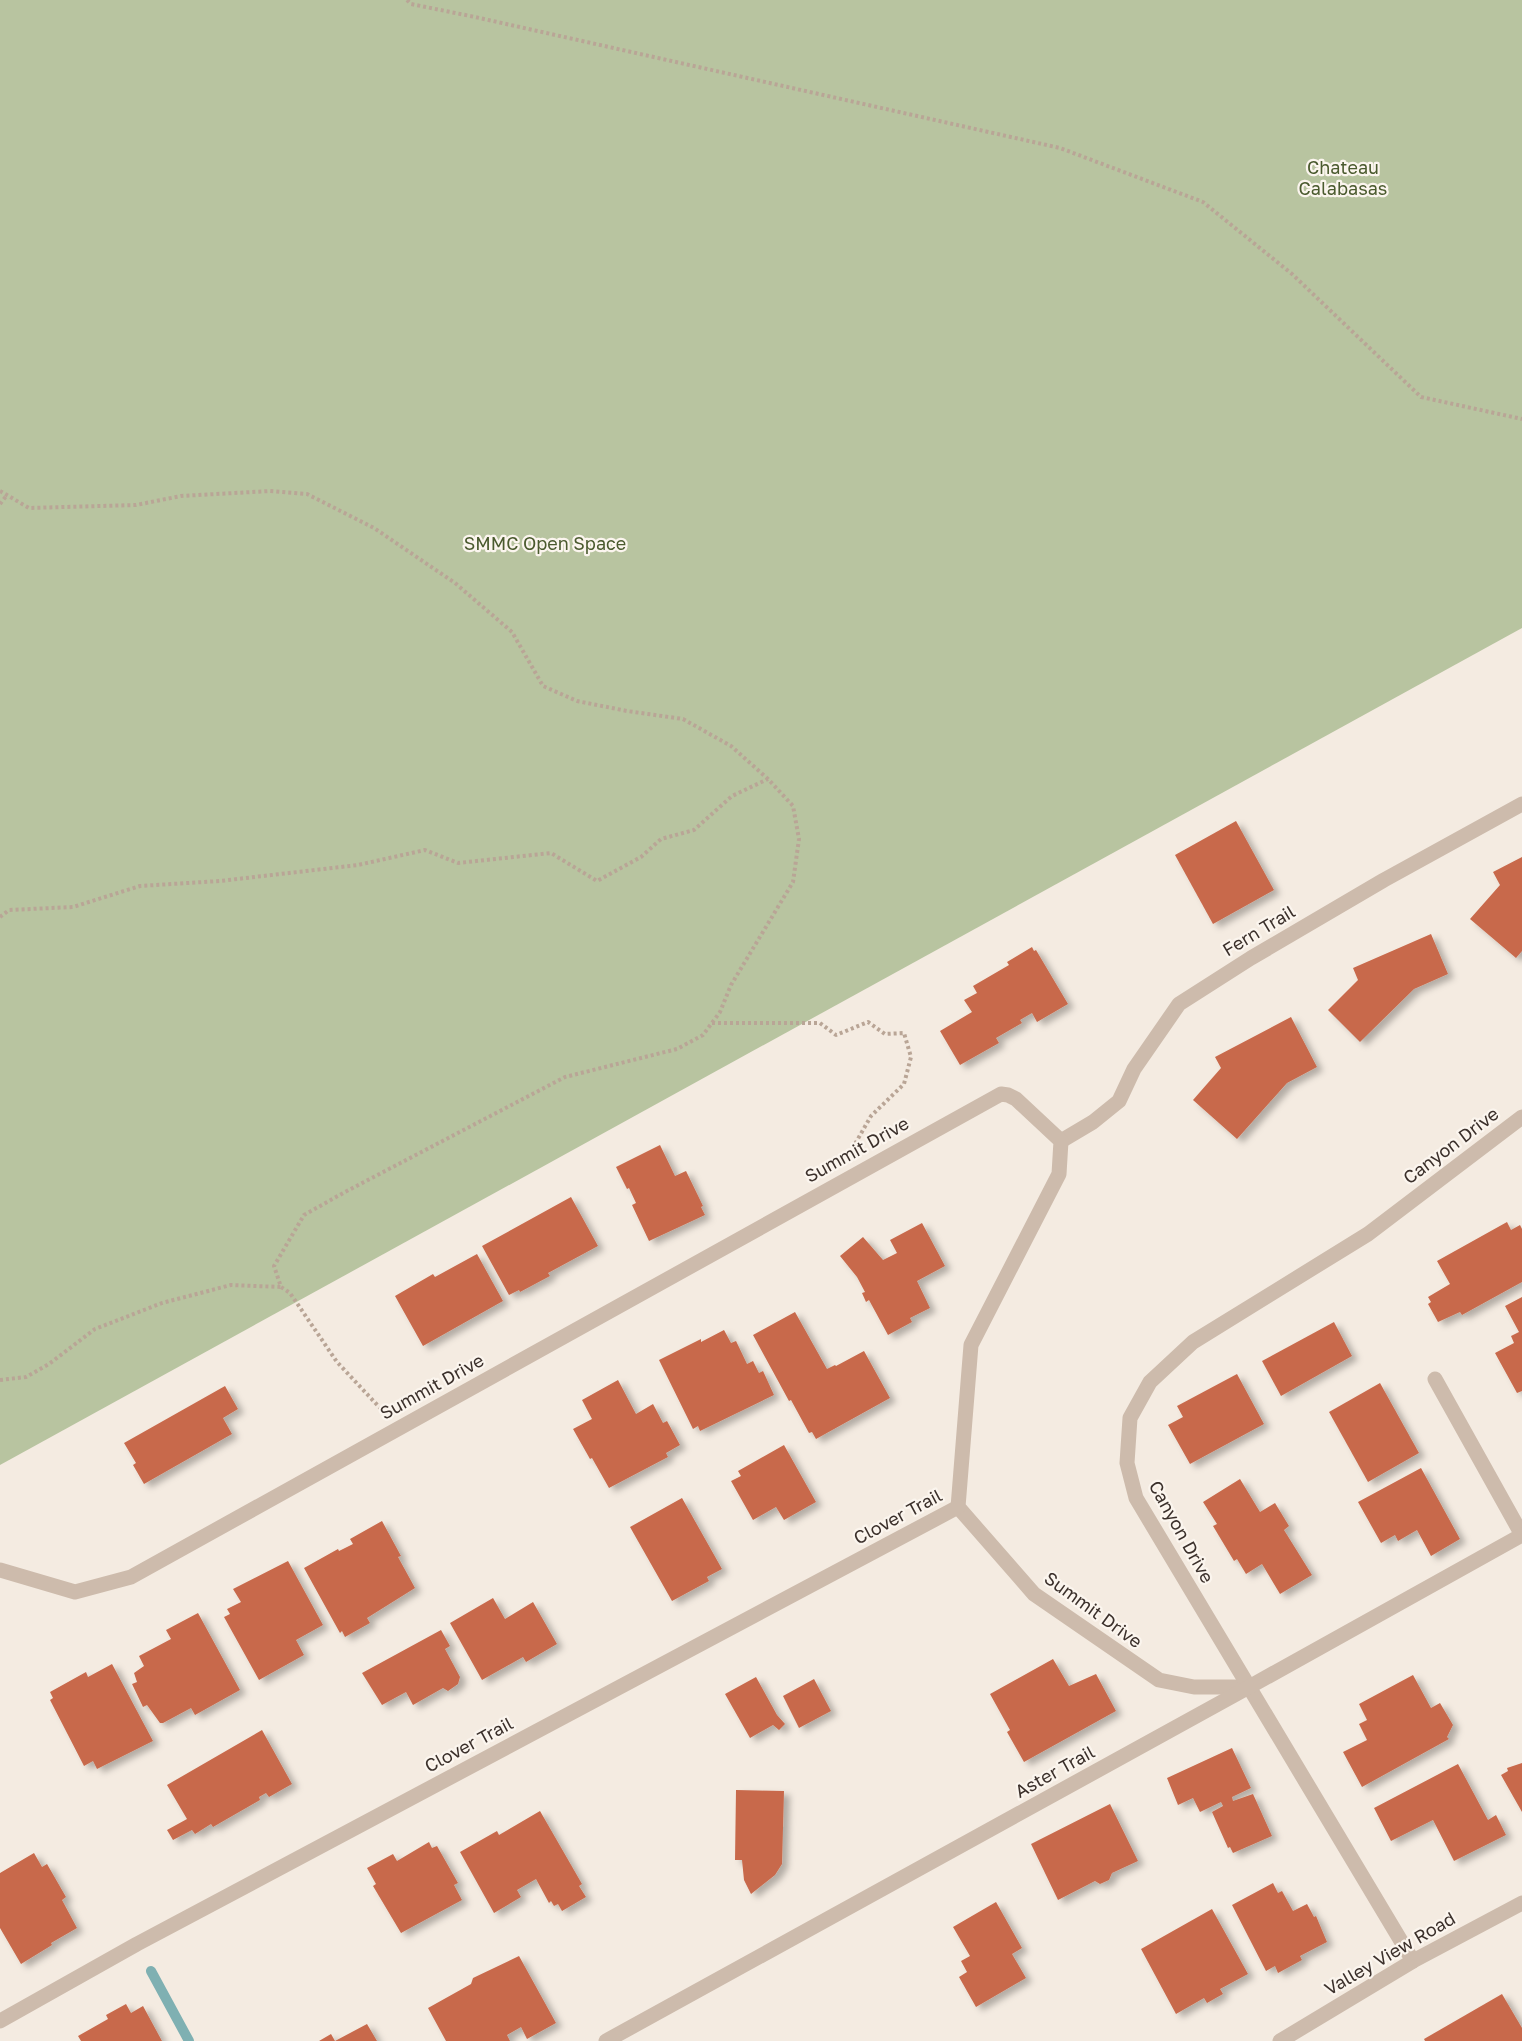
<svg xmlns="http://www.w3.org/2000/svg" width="1522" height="2041" viewBox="0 0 1522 2041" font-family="'Golos Text',sans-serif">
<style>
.green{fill:#b8c4a0}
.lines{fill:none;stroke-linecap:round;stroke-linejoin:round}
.stream{stroke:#7fb0b2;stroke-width:10}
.building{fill:#c8694b;filter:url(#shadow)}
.path{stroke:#b9a596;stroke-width:4;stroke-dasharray:3 3;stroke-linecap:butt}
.minor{stroke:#cdbbac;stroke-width:15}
.labels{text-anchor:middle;stroke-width:4.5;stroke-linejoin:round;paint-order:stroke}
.park-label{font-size:18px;fill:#4a5a2e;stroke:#fbf5ee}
.street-label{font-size:18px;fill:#3b302b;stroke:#fbf5ee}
</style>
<defs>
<filter id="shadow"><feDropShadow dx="6" dy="4" stdDeviation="3" flood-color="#0004"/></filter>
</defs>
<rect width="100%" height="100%" fill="#f4ebe1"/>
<polygon class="green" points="0,0 1522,0 1522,628 0,1465"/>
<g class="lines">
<polyline class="stream" points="151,1971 189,2041"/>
</g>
<g class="building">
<polygon points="1236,821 1274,890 1213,924 1175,855"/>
<polygon points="1522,857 1522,951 1516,958 1470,919 1500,885 1493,872"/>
<polygon points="1431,934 1448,974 1414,989 1360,1042 1328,1010 1358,980 1353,968"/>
<polygon points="1032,947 1034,951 1036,950 1068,1004 1037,1022 1032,1013 1020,1020 1022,1023 996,1038 999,1043 960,1065 940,1031 972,1012 964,1000 977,993 973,986 1009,965 1007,962"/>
<polygon points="1291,1017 1317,1067 1287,1083 1237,1139 1193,1100 1221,1068 1215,1057"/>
<polygon points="660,1145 675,1176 686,1171 703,1206 701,1207 705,1215 649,1241 632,1205 636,1203 629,1188 627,1189 616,1167"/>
<polygon points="571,1197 598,1246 548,1273 550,1276 520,1292 519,1290 509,1295 482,1246"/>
<polygon points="1507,1222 1511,1230 1520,1225 1522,1229 1522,1282 1462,1315 1460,1312 1438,1322 1428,1304 1431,1302 1428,1297 1450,1284 1437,1261"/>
<polygon points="922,1223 945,1266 917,1281 930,1308 910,1318 912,1322 888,1335 869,1300 866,1302 862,1293 865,1292 857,1277 840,1256 863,1237 883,1260 897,1253 890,1240"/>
<polygon points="477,1254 503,1301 423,1346 395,1296 433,1274 435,1277"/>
<polygon points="1522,1297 1522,1391 1517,1393 1495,1353 1514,1343 1511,1336 1519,1332 1505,1306"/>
<polygon points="795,1312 827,1369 835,1365 836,1366 864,1351 890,1398 816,1439 812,1432 809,1433 791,1400 789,1401 753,1335"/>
<polygon points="1334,1322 1352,1356 1281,1396 1262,1361"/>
<polygon points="724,1330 731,1343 736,1341 747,1364 753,1361 759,1373 763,1371 774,1395 700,1431 698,1426 693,1429 659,1360 701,1339 701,1342"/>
<polygon points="1237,1374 1264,1424 1190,1464 1168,1425 1183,1417 1177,1406"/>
<polygon points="618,1380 636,1414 653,1404 663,1423 667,1421 680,1445 666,1453 668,1457 609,1488 592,1458 590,1459 573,1429 592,1419 582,1400"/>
<polygon points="1380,1383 1419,1453 1368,1482 1329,1412"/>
<polygon points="225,1386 238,1409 223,1418 232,1434 144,1484 133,1465 136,1463 124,1443"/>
<polygon points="784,1445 816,1502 784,1520 776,1507 753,1520 731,1481 741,1476 738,1471"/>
<polygon points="1421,1468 1460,1539 1431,1556 1417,1530 1398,1541 1395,1535 1381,1543 1358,1502"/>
<polygon points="1240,1479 1260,1512 1275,1503 1289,1526 1284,1530 1312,1575 1280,1594 1262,1564 1246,1574 1237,1559 1234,1561 1213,1526 1217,1524 1203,1502"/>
<polygon points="682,1498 722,1569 707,1577 709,1581 672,1601 630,1527"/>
<polygon points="382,1521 401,1556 398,1557 415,1588 367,1618 370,1623 345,1637 342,1631 340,1633 304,1568 338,1549 339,1551 353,1544 350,1539"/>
<polygon points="288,1561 323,1625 296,1640 304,1655 259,1680 224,1617 230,1614 227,1609 241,1602 233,1589"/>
<polygon points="493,1598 505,1619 533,1602 557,1644 526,1662 523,1657 482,1680 450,1623"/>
<polygon points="198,1613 240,1690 195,1715 191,1708 163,1723 160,1723 147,1705 143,1707 132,1684 137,1682 134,1673 144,1666 139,1656 171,1639 166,1630"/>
<polygon points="441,1630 450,1646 445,1649 460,1677 458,1684 448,1691 443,1688 413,1705 406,1692 382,1705 362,1673"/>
<polygon points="1053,1659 1069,1686 1096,1674 1116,1711 1024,1762 1007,1732 1010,1730 990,1694"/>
<polygon points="112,1664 153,1741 97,1769 93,1761 84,1766 50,1700 53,1698 50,1692 86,1672 88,1677"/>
<polygon points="1413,1675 1431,1708 1440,1703 1453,1725 1447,1737 1449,1739 1362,1787 1343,1752 1367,1740 1359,1724 1367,1720 1359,1704"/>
<polygon points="756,1677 777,1715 785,1724 779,1730 773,1725 750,1738 725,1694"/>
<polygon points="814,1679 831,1711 799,1728 783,1696"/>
<polygon points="262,1730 292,1784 269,1797 266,1793 259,1797 260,1800 213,1827 211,1824 195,1834 192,1830 173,1840 167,1830 187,1819 167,1785"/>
<polygon points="1232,1748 1251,1788 1232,1797 1233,1801 1253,1794 1272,1836 1233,1853 1230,1847 1228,1848 1212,1812 1223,1806 1221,1802 1200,1812 1193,1798 1178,1805 1167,1778"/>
<polygon points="1522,1763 1522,1812 1501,1775 1508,1771 1507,1768"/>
<polygon points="1458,1764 1488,1820 1496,1815 1506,1835 1454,1861 1433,1820 1391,1841 1374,1808"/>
<polygon points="736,1790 784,1791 782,1864 775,1875 751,1894 744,1880 742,1860 735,1860"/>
<polygon points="1110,1804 1138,1861 1112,1873 1109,1880 1100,1884 1095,1881 1058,1900 1031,1844"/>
<polygon points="540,1811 582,1884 579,1886 586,1897 562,1911 558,1904 554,1906 551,1901 549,1903 536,1879 517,1890 521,1897 494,1913 460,1852 497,1831 499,1835"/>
<polygon points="429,1842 432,1848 437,1846 458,1883 454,1885 462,1900 401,1933 373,1886 376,1884 367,1868 393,1854 397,1861"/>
<polygon points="34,1853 42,1867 47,1864 66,1897 62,1900 77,1928 51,1943 52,1945 21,1964 0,1928 0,1873"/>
<polygon points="1273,1883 1278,1893 1282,1891 1293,1911 1307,1904 1314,1917 1316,1916 1327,1942 1300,1956 1302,1960 1278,1973 1275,1966 1266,1971 1232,1905"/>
<polygon points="996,1902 1022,1948 1012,1954 1026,1978 976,2007 959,1977 967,1972 961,1961 970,1956 953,1927"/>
<polygon points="1212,1909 1248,1974 1220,1989 1223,1994 1207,2003 1204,1998 1176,2014 1141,1949"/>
<polygon points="519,1956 556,2023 527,2039 521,2027 507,2035 510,2041 446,2041 428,2008 471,1984 473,1978"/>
<polygon points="1502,1994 1522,2028 1522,2041 1425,2041 1424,2039"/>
<polygon points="126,2004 131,2013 143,2006 162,2041 81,2041 78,2036 108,2019 106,2015"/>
<polygon points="367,2024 377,2041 319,2041 331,2034 335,2041"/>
</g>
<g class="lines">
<g class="path">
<polyline points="407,0 411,4 475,17 1060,148 1203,202 1292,274 1421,397 1522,419"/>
<polyline points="0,491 29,508 136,505 181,496 270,491 307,494 374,528 455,583 512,632 543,686 577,701 627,711 683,719 731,746 768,779 793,806 799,839 793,882 731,985 720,1012 703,1035 677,1049 565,1077 345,1192 304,1215 274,1266 281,1287 290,1293 337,1362 381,1409"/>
<polyline points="0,504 7,495"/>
<polyline points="0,917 9,910 73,907 140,886 220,881 358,865 425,850 458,863 551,853 597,881 641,857 661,839 694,830 732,796 768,779"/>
<polyline points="712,1023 820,1023 836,1035 868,1022 885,1034 904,1033 911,1057 904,1084 871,1116 855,1144"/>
<polyline points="0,1380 26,1377 49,1364 95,1329 162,1303 231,1285 281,1287"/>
</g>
<g class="minor">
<polyline points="1061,1141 1093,1122 1119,1101 1134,1069 1179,1004 1251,958 1384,880 1522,804"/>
<polyline points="1435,1379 1522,1535"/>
<polyline points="0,1570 75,1592 131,1577 1001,1094 1008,1095 1016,1099 1061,1141 1059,1174 971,1345 958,1507 1034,1594 1159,1680 1194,1687 1249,1687"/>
<polyline points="1413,1961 1136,1498 1127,1463 1130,1418 1150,1382 1193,1342 1368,1234 1522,1117"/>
<polyline points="0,2021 137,1944 958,1507"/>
<polyline points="606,2041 1249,1687 1522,1535"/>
<polyline points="1280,2041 1413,1961 1522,1903"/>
</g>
</g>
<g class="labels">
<g class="park-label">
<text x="1343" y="174">Chateau<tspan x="1343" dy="21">Calabasas</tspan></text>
<text x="545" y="550">SMMC Open Space</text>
</g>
<g class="street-label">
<text transform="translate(1259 931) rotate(-31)" y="6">Fern Trail</text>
<text transform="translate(1451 1146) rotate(-37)" y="6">Canyon Drive</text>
<text transform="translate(857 1150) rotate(-29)" y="6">Summit Drive</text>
<text transform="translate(432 1387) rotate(-29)" y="6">Summit Drive</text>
<text transform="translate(898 1517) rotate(-28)" y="6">Clover Trail</text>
<text transform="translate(1181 1532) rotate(61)" y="6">Canyon Drive</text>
<text transform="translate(1093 1610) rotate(36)" y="6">Summit Drive</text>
<text transform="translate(469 1745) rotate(-28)" y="6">Clover Trail</text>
<text transform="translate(1055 1772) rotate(-29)" y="6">Aster Trail</text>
<text transform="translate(1390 1954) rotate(-30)" y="6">Valley View Road</text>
</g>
</g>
</svg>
